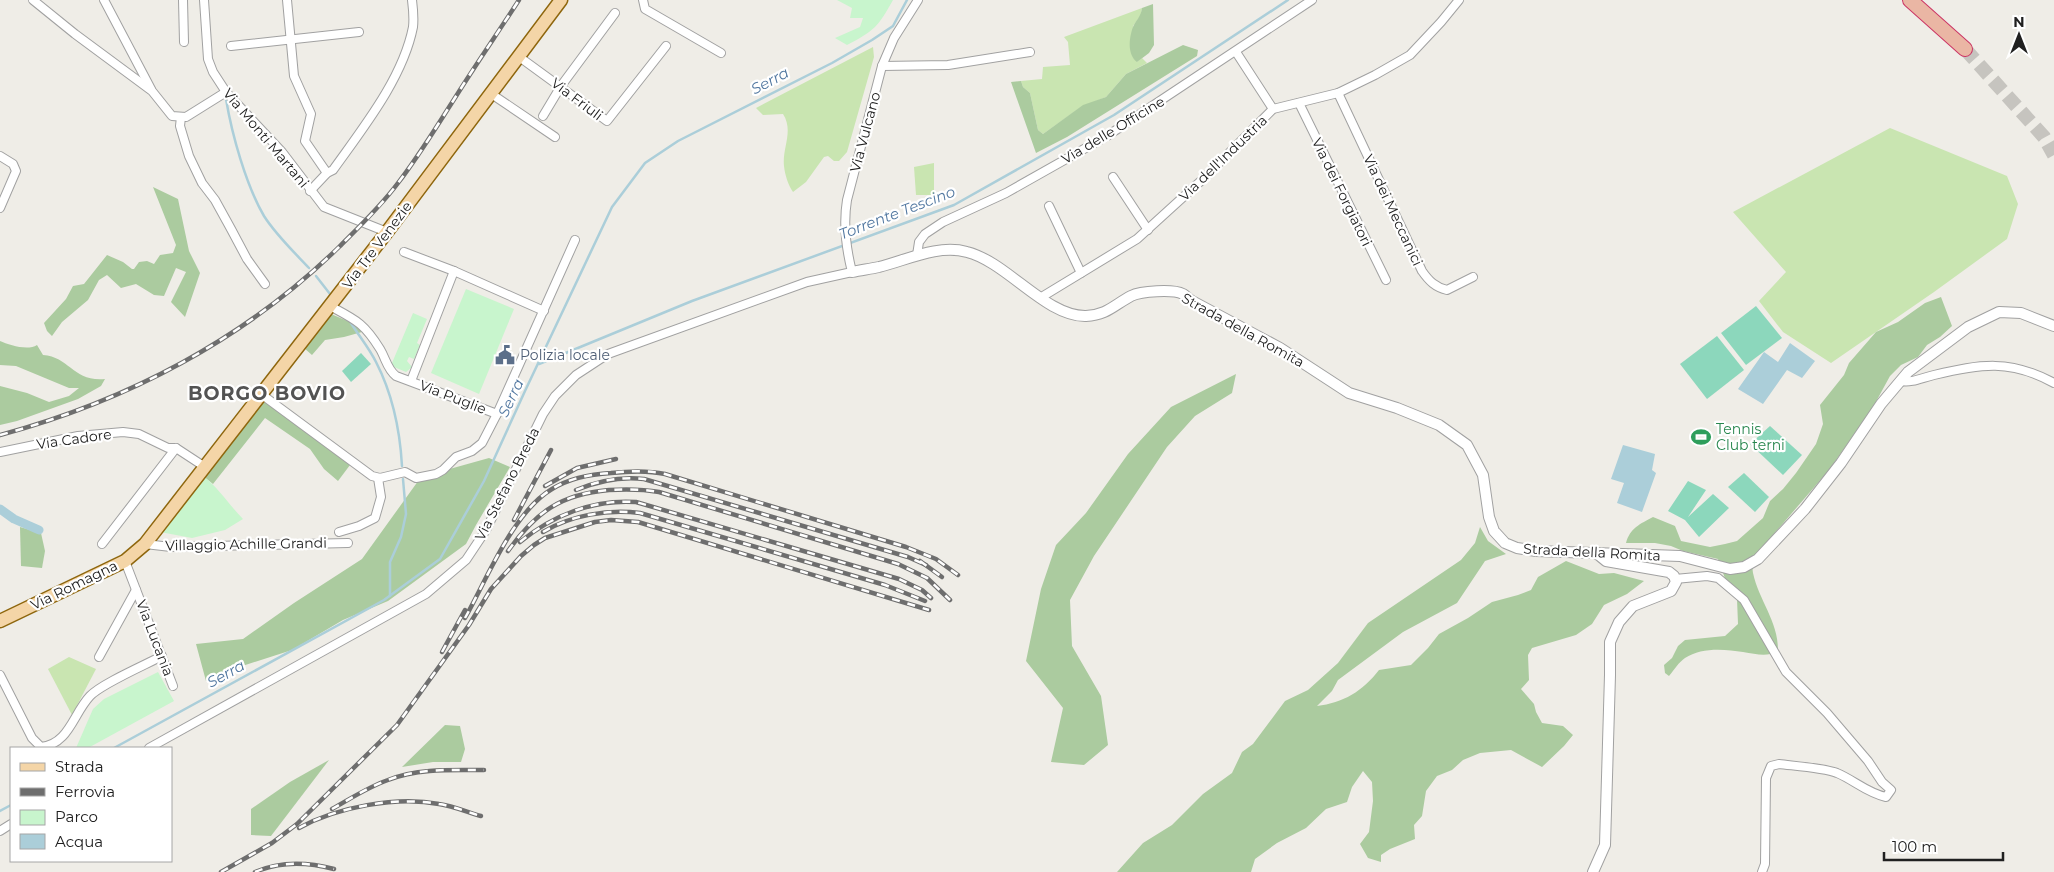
<svg xmlns="http://www.w3.org/2000/svg" width="2054" height="872" viewBox="0 0 2054 872" font-family="Montserrat,sans-serif">
<style>
.grass{fill:#c9e5b1}
.forest{fill:#abcb9f}
.park{fill:#c8f5cd}
.pitch{fill:#8cd7bc}
.water{fill:#abced9}
.lines{fill:none;stroke-linecap:round;stroke-linejoin:round}
.stream{stroke:#abced9;stroke-width:2.5}
.canal{stroke:#abced9;stroke-width:9}
.trunk-tunnel{stroke:#c6c4bf;stroke-width:14;stroke-dasharray:14 7;stroke-linecap:butt}
.minor-casing{stroke:#a1a1a1;stroke-width:10}
.tertiary-casing{stroke:#a1a1a1;stroke-width:12}
.primary-casing{stroke:#8e660d;stroke-width:15}
.trunk-casing{stroke:#cc3565;stroke-width:16}
.minor{stroke:#fff;stroke-width:8}
.tertiary{stroke:#fff;stroke-width:10}
.primary{stroke:#f4d5a7;stroke-width:12}
.trunk{stroke:#eab6a4;stroke-width:14}
.rail-casing{stroke:#6e6e6e;stroke-width:4.5}
.rail{stroke:#fff;stroke-width:2.5;stroke-dasharray:8;stroke-linecap:butt}
.labels{text-anchor:middle;stroke-width:4.5;stroke-linejoin:round;paint-order:stroke}
.street-label{font-size:14px;fill:#202020;stroke:#fff}
.service-label{font-size:14px;fill:#4e5e75;stroke:#fff;text-anchor:start}
.leisure-label{font-size:14px;fill:#27864d;stroke:#fff;text-anchor:start}
.water-label{font-size:15px;font-style:italic;fill:#5177a0;stroke:#fff}
.district-label{font-size:19px;font-weight:bold;letter-spacing:1px;fill:#535353;stroke:#fff}
</style>
<rect width="100%" height="100%" fill="#efede7"/>
<g class="grass">
<polygon points="1142,8 1141,15 1133,26 1137,62 1142,58 1147,63 1126,74 1106,97 1081,107 1043,134 1038,130 1030,93 1023,87 1021,81 1042,79 1043,67 1070,65 1068,42 1064,37"/>
<path d="M873,47L874,57L847,152L839,161H834L828,156L824,157L806,182L793,192C788,185 785,175 784,166C782,148 794,131 783,114L763,115L756,108Z"/>
<polygon points="1890,128 2007,176 2018,204 2007,239 1934,292 1831,363 1783,332 1759,301 1786,272 1733,212"/>
<polygon points="934,163 934,195 916,195 914,167"/>
<polygon points="69,657 96,669 72,715 48,669"/>
</g>
<g class="forest">
<path d="M1153,4L1154,45L1149,53L1137,62C1127,54 1129,38 1133,27C1136,20 1141,17 1142,8Z"/>
<polygon points="1183,45 1198,50 1197,56 1067,137 1036,153 1011,82 1021,81 1023,87 1030,93 1038,130 1043,134 1083,105 1106,97 1126,74"/>
<polygon points="153,187 178,199 189,251 200,273 185,317 171,302 186,272 176,268 164,296 154,295 136,284 121,288 107,275 99,280 88,300 62,322 52,336 47,331 44,323 66,299 73,286 84,284 107,255 123,262 132,269 134,269 139,262 147,261 154,264 160,255 173,253 176,245"/>
<path d="M1941,297L1952,326L1940,337L1927,345L1918,357L1901,365L1890,376L1872,409L1829,470L1754,557C1753,562 1752,568 1753,573C1759,601 1779,622 1778,652C1765,657 1756,654 1743,652C1725,649 1701,647 1685,658C1679,662 1674,670 1669,676L1665,673L1664,665L1672,658L1678,646L1685,640L1725,636L1738,624L1737,599L1727,584L1718,559L1683,551L1671,546L1655,543H1626C1630,528 1640,524 1653,517L1675,526L1681,541L1710,547L1725,544L1737,541L1763,518L1770,501L1783,489L1796,473L1816,444L1823,424L1820,405L1844,375L1849,363L1876,332L1898,322L1925,303Z"/>
<polygon points="331,314 357,325 362,332 344,337 325,340 312,355 304,348"/>
<path d="M0,341C9,345 28,351 37,345L43,355C70,357 73,382 105,379L101,386L78,399L17,421L0,425V386L27,393L49,402L69,396L79,388H69L16,366L0,365Z"/>
<polygon points="1236,374 1232,393 1195,416 1167,447 1094,556 1070,600 1072,646 1101,696 1108,745 1084,765 1051,762 1063,708 1026,661 1041,589 1056,545 1086,513 1128,454 1171,407"/>
<polygon points="262,400 350,465 338,481 324,469 310,449 265,418 213,484 203,476"/>
<polygon points="489,458 510,467 476,525 466,544 388,601 343,620 292,650 233,669 206,681 196,644 243,639 294,603 362,559 421,477"/>
<polygon points="20,527 41,533 45,551 42,568 21,566"/>
<path d="M1480,527L1488,541L1506,554L1485,561L1457,603L1403,632L1338,680L1332,691L1317,706C1343,703 1363,691 1379,670L1411,665L1428,648L1439,634L1468,618L1492,602L1518,595L1531,590L1538,577L1566,561L1599,574L1614,573L1644,581L1627,594L1604,605L1592,624L1576,635L1532,648L1528,655L1529,680L1521,689L1534,704L1536,712L1542,723L1563,726L1573,735L1564,746L1542,767L1511,750L1480,753L1463,760L1452,770L1437,776L1426,791L1422,816L1414,825L1415,839L1390,849L1381,855V862L1368,858L1360,844L1369,832L1373,801L1372,782L1363,771L1352,787L1347,802L1326,809L1306,828L1277,843L1255,859L1251,872H1117L1143,843L1172,825L1203,794L1232,773L1242,752L1253,744L1285,701L1308,690L1338,663L1368,623L1461,560L1475,543Z"/>
<polygon points="445,725 460,726 465,749 461,762 433,762 402,767"/>
<polygon points="329,760 271,836 251,835 251,809 290,782"/>
</g>
<g class="park">
<path d="M837,0H893C878,27 874,31 847,45L835,38L860,27L863,18H850L852,8Z"/>
<polygon points="466,289 514,309 479,394 431,373"/>
<polygon points="413,313 427,319 417,343 420,345 414,359 409,357 407,361 412,367 406,372 394,367 392,363"/>
<path d="M203,476C219,488 229,505 243,519L225,530L192,538L160,532Z"/>
<polygon points="158,672 174,701 88,748 76,748 93,709 104,699"/>
</g>
<g class="pitch">
<polygon points="1756,306 1782,338 1746,365 1721,333"/>
<polygon points="1717,336 1744,370 1707,399 1680,364"/>
<polygon points="361,353 371,364 351,382 342,371"/>
<polygon points="1770,426 1802,455 1783,475 1750,444"/>
<polygon points="1744,473 1769,497 1755,512 1728,487"/>
<polygon points="1688,481 1706,490 1688,517 1713,494 1729,508 1699,537 1685,520 1668,511"/>
</g>
<g class="water">
<polygon points="1790,343 1815,361 1802,378 1787,370 1763,404 1738,389 1764,352 1778,362"/>
<polygon points="1623,445 1655,454 1652,470 1656,473 1642,512 1617,503 1624,483 1611,479"/>
</g>
<g class="lines">
<g class="stream">
<path d="M226,99C232,135 246,185 264,216C276,235 294,252 309,268"/>
<polyline points="316,276 330,294"/>
<path d="M351,323C359,336 369,348 376,362C392,393 400,431 402,466"/>
<polyline points="539,364 692,301 954,205 1114,115 1288,0"/>
<polyline points="390,596 390,562 401,537 406,514 403,479"/>
<polyline points="114,748 384,600 440,559 484,481 525,391 612,207 645,163 678,141 832,63 872,40 893,26 907,0"/>
<polyline points="0,811 11,805"/>
</g>
<polyline class="canal" points="0,509 14,519 39,530"/>
<polyline class="trunk-tunnel" points="1965,49 2044,137 2054,155"/>
<defs>
<g id="minor">
<polyline points="33,0 75,34 152,91 172,116 186,117 226,92"/>
<polyline points="104,0 151,89"/>
<polyline points="183,0 184,42"/>
<polyline points="204,0 208,59 213,72 226,92 282,152 324,207 387,232"/>
<polyline points="287,0 294,76 311,114 305,141 327,173"/>
<polyline points="643,0 645,9 721,53"/>
<polyline points="231,46 359,32"/>
<polyline points="1236,52 1273,109"/>
<polyline points="518,56 607,121 666,46"/>
<polyline points="882,66 948,65 1030,52"/>
<polyline points="490,93 555,137"/>
<path d="M1338,93L1422,271C1429,281 1435,287 1447,290L1473,277"/>
<polyline points="1299,103 1386,280"/>
<polyline points="543,116 561,86 615,13"/>
<polyline points="181,117 180,126 189,156 202,183 215,200 231,229 247,259 265,284"/>
<polyline points="0,156 13,164 16,171 0,208"/>
<polyline points="1113,177 1148,230"/>
<path d="M310,191L327,173L333,170C363,128 403,78 413,27C414,18 413,8 412,0"/>
<polyline points="1049,206 1081,273"/>
<polyline points="404,252 454,271 544,311"/>
<polyline points="917,255 919,242 925,234 943,222 1006,193 1107,136 1312,0"/>
<polyline points="1040,298 1137,239 1203,179 1273,109 1338,93 1375,75 1410,55 1441,22 1459,0"/>
<path d="M330,306C356,320 364,323 380,349C386,359 387,369 396,376L497,414L575,240"/>
<polyline points="411,381 454,271"/>
<path d="M1900,381C1913,383 1921,378 1934,375C1981,364 2010,359 2054,383"/>
<polyline points="261,394 372,476 380,478 405,472 416,478 436,474 443,470 456,457 472,451 482,443 497,414"/>
<polyline points="0,452 78,436 123,432 139,434 168,448 176,448 205,467"/>
<polyline points="339,532 359,526 375,518 381,497 378,478"/>
<polyline points="102,544 176,448"/>
<polyline points="145,544 171,547 348,543"/>
<polyline points="125,561 173,686"/>
<path d="M1675,579L1707,576L1718,578L1744,600L1786,672L1827,713L1868,761L1882,782L1891,790L1886,797C1867,793 1854,780 1837,773C1824,768 1795,766 1779,764L1771,766L1766,778L1765,864L1762,872"/>
<polyline points="99,657 136,590"/>
<path d="M0,675L32,738L41,747C69,744 73,714 90,696C101,684 145,665 162,656"/>
<path d="M149,748L426,594L466,560L486,530L543,414L555,396L576,375L608,354L807,282L852,272C846,248 843,224 847,200L882,66L894,38L918,0"/>
<polyline points="0,831 11,824"/>
</g>
<g id="tertiary">
<path d="M852,272C861,270 870,269 879,267C907,260 938,244 967,252C1007,262 1046,317 1086,316C1107,315 1114,305 1131,296C1141,291 1173,289 1183,294C1186,296 1189,299 1192,301L1280,348L1349,393L1397,408L1439,425L1467,445L1483,475L1489,517L1494,531L1505,543L1517,548L1536,551L1680,556L1730,569L1744,567L1758,559L1805,509L1841,463L1881,404L1908,372L1968,327L1999,312L2021,313L2054,326"/>
<polyline points="1593,872 1605,845 1610,675 1610,642 1619,622 1633,606 1671,591 1676,582 1674,576 1669,572 1606,561 1595,552"/>
</g>
<polyline id="primary" points="0,621 125,561 145,544 387,232 561,0"/>
<polyline id="trunk" points="1910,0 1965,49"/>
</defs>
<use href="#minor" class="minor-casing"/>
<use href="#tertiary" class="tertiary-casing"/>
<use href="#primary" class="primary-casing"/>
<use href="#trunk" class="trunk-casing"/>
<use href="#minor" class="minor"/>
<use href="#tertiary" class="tertiary"/>
<use href="#primary" class="primary"/>
<use href="#trunk" class="trunk"/>
<defs>
<g id="rail">
<path d="M0,435C127,401 245,339 339,247C360,226 381,206 398,183C418,157 435,129 453,101C474,67 497,34 519,0"/>
<polyline points="545,486 577,468 616,459"/>
<path d="M576,490C598,481 620,476 644,479L908,557L926,565"/>
<polyline points="514,520 551,450"/>
<path d="M543,532C571,515 608,509 640,513L885,585L925,601"/>
<path d="M520,542C553,515 594,499 636,502L899,579L922,590L931,598"/>
<path d="M508,551C536,512 561,494 609,490C627,489 642,489 659,492L898,564L927,578L950,600"/>
<polyline points="920,561 942,577"/>
<path d="M465,618C487,579 513,512 552,489C570,478 591,474 611,473C629,471 647,470 665,474L906,547L936,559L958,575"/>
<polyline points="442,652 465,610"/>
<path d="M332,809C350,799 368,787 388,780C418,768 453,770 484,770"/>
<path d="M299,828C337,807 396,796 439,804C453,806 467,812 481,816"/>
<polyline points="221,872 272,843 297,824 397,725 469,625 491,589 521,556 534,545 545,538 595,522 611,520 638,522 929,610"/>
<path d="M255,872C280,861 308,862 334,869"/>
</g>
</defs>
<use href="#rail" class="rail-casing"/>
<use href="#rail" class="rail"/>
</g>
<defs>
<symbol id="civic-bare" viewBox="-9 -9 18 18"><path d="M-.6-6.5H3V-4.5H.6V-3L4-1V1h2V6H-6V1h2V-1L-.6-3ZM-1.2 2.5V6h2.4V2.5Z" fill="#5c6f8a" stroke="#fff" stroke-width="2.5" paint-order="stroke"/></symbol>
<symbol id="stadium-bare" viewBox="-9 -9 18 18"><path d="M0-5a6.5 5 0 1 0 0 10a6.5 5 0 1 0 0-10ZM-3.5-1.8h7v3.6h-7Z" fill="#2e9e5b" stroke="#fff" stroke-width="2.5" paint-order="stroke"/></symbol>
</defs>
<g fill-rule="evenodd">
<use href="#civic-bare" x="491" y="341" width="28" height="28"/>
<use href="#stadium-bare" x="1687" y="423" width="28" height="28"/>
</g>
<g class="labels">
<g class="street-label">
<text transform="translate(577 99) rotate(37)" y="5">Via Friuli</text>
<text transform="translate(1113 130) rotate(-31)" y="5">Via delle Officine</text>
<text transform="translate(865 132) rotate(-75)" y="5">Via Vulcano</text>
<text transform="translate(266 138) rotate(50)" y="5">Via Monti Martani</text>
<text transform="translate(1223 158) rotate(-44)" y="5">Via dell'Industria</text>
<text transform="translate(1342 192) rotate(64)" y="5">Via dei Forgiatori</text>
<text transform="translate(1393 210) rotate(65)" y="5">Via dei Meccanici</text>
<text transform="translate(377 245) rotate(-53)" y="5">Via Tre Venezie</text>
<text transform="translate(1243 330) rotate(29)" y="5">Strada della Romita</text>
<text transform="translate(453 397) rotate(21)" y="5">Via Puglie</text>
<text transform="translate(74 439) rotate(-8)" y="5">Via Cadore</text>
<text transform="translate(507 484) rotate(-63)" y="5">Via Stefano Breda</text>
<text transform="translate(246 544) rotate(-1)" y="5">Villaggio Achille Grandi</text>
<text transform="translate(1592 552) rotate(3)" y="5">Strada della Romita</text>
<text transform="translate(74 585) rotate(-26)" y="5">Via Romagna</text>
<text transform="translate(155 638) rotate(69)" y="5">Via Lucania</text>
</g>
<g class="service-label">
<text x="520" y="360">Polizia locale</text>
</g>
<g class="leisure-label">
<text x="1716" y="434">Tennis<tspan x="1716" dy="16">Club terni</tspan></text>
</g>
<g class="water-label">
<text transform="translate(770 81) rotate(-28)" y="5">Serra</text>
<text transform="translate(897 213) rotate(-21)" y="5">Torrente Tescino</text>
<text transform="translate(511 398) rotate(-65)" y="5">Serra</text>
<text transform="translate(226 674) rotate(-29)" y="5">Serra</text>
</g>
<g class="district-label">
<text x="267" y="400">BORGO BOVIO</text>
</g>
</g>
<rect x="10" y="747" width="162" height="115" fill="#ffffff" stroke="#a6a6a6"/>
<rect x="20" y="763" width="25" height="8" fill="#f4d5a7" stroke="#a6a6a6"/>
<text x="55" y="772" font-size="15" fill="#202020">Strada</text>
<rect x="20" y="788" width="25" height="8" fill="#6e6e6e" stroke="#a6a6a6"/>
<text x="55" y="797" font-size="15" fill="#202020">Ferrovia</text>
<rect x="20" y="810" width="25" height="15" fill="#c8f5cd" stroke="#a6a6a6"/>
<text x="55" y="822" font-size="15" fill="#202020">Parco</text>
<rect x="20" y="834" width="25" height="15" fill="#abced9" stroke="#a6a6a6"/>
<text x="55" y="847" font-size="15" fill="#202020">Acqua</text>
<g transform="translate(2019 35)" stroke="#ffffff" stroke-width="4" paint-order="stroke">
<path d="M0-4L9 19L0 12L-9 19Z" fill="#202020"/>
<text y="-8" font-size="14" font-weight="bold" text-anchor="middle" fill="#202020">N</text>
</g>
<path d="M1884 852v8h119v-8" fill="none" stroke="#202020" stroke-width="2.5"/>
<text x="1892" y="852" font-size="15" fill="#202020" stroke="#ffffff" stroke-width="4" paint-order="stroke">100 m</text>
</svg>
